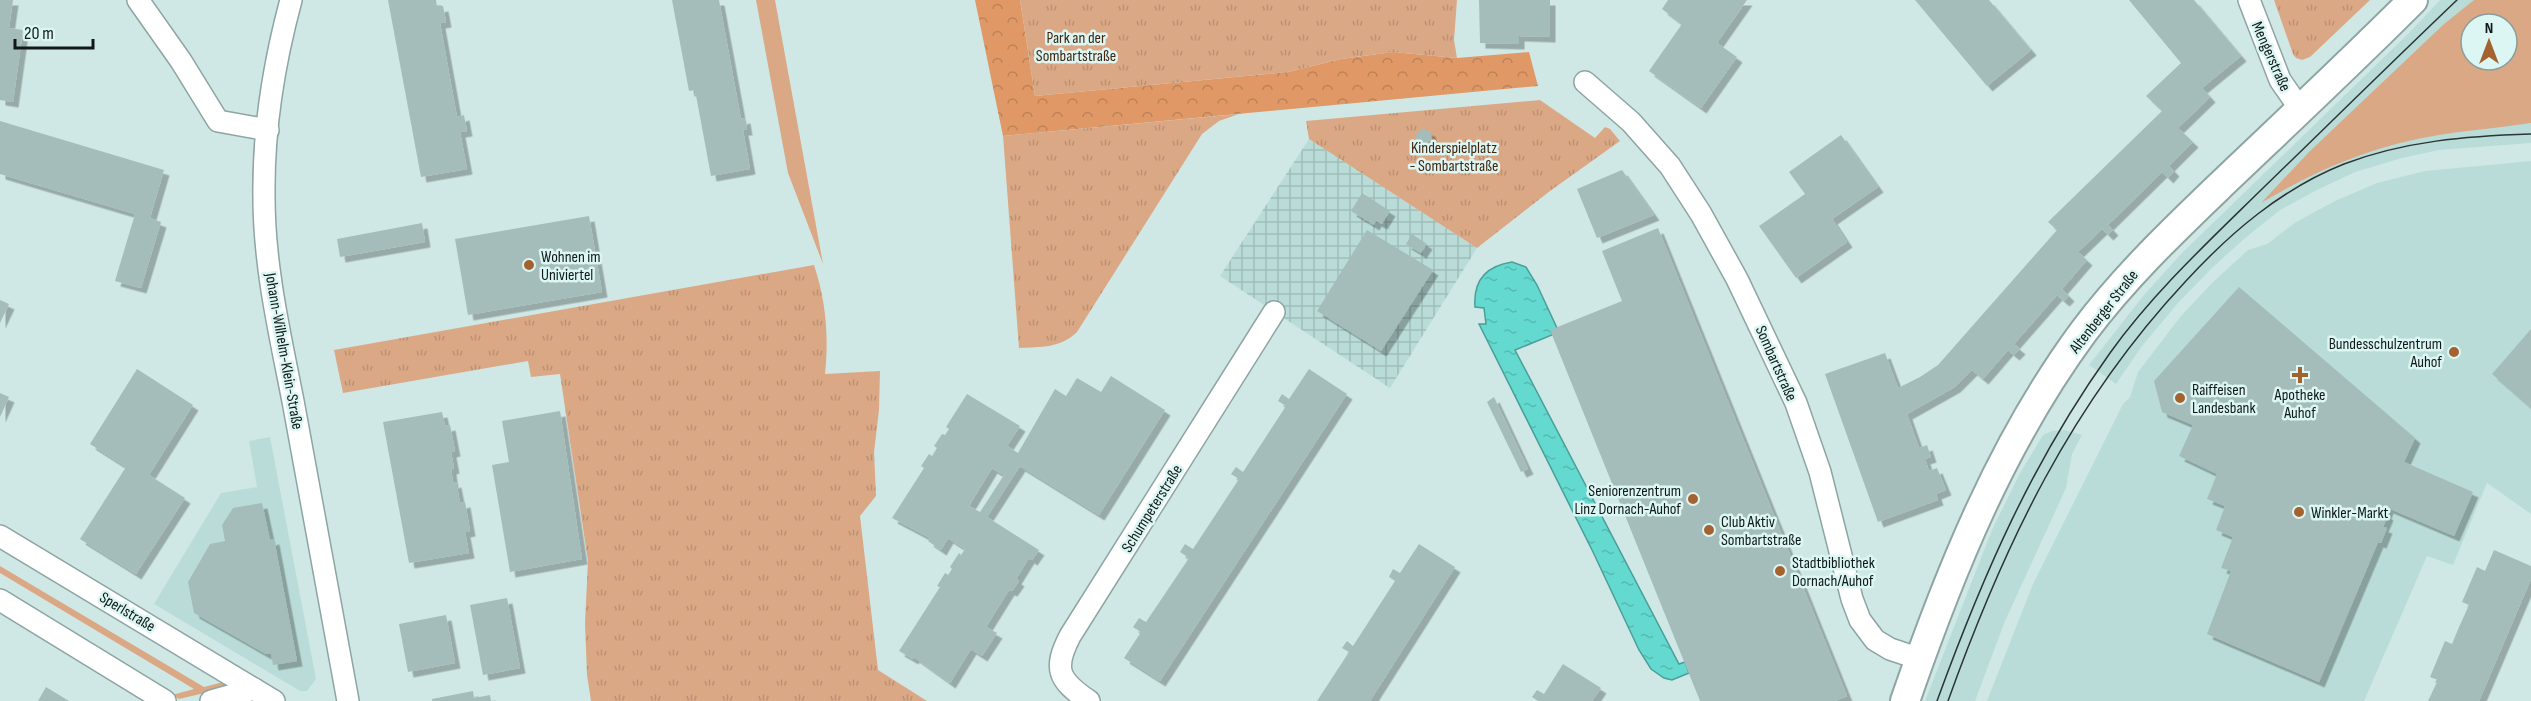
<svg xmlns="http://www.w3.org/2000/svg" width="2531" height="701" viewBox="0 0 2531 701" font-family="'Sofia Sans Condensed',sans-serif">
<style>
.built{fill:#badcd8;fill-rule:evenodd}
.industrial{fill:url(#industrial-grid)}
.grass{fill:#dba886;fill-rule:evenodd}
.forest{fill:url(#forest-crowns)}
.park{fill:url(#park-tufts)}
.water{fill:url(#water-ripples);stroke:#4a9f98;stroke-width:1.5}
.building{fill:#a5bdba;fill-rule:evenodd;filter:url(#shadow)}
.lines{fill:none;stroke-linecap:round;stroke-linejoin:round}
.street-casing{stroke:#8da5a3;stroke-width:24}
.secondary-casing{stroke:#8da5a3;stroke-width:32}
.street{stroke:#fff;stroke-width:21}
.secondary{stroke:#fff;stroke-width:28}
.tram{stroke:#2a3534;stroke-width:1.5}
.poi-dot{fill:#a56231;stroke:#dcf6f3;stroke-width:2}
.labels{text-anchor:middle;stroke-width:5;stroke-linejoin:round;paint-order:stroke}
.park-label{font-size:16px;fill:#422510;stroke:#dcf6f3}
.street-label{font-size:16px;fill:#101918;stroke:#dcf6f3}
.poi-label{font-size:16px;fill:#101918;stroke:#dcf6f3;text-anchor:start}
</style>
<defs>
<pattern id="industrial-grid" width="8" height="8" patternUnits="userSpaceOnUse" patternTransform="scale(1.5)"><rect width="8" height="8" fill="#badcd8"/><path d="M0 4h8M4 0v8" fill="none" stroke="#9fbcb9"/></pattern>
<pattern id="forest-crowns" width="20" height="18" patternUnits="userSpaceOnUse" patternTransform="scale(1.5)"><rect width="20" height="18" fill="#df9866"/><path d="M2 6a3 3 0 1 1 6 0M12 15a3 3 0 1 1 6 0" fill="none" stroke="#be8258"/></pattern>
<pattern id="park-tufts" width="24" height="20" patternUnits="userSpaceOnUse" patternTransform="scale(1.5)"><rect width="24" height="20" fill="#dba886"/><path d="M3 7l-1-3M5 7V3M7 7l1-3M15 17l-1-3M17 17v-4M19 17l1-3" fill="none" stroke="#bb9073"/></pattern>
<pattern id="water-ripples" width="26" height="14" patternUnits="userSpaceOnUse" patternTransform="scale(1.5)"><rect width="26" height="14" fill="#63d9cf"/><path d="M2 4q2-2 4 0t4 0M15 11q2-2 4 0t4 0" fill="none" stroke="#55bab1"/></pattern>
<filter id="shadow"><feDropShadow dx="5.5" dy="5.5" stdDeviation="0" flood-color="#0004"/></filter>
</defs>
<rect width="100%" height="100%" fill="#cfe8e5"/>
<g class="built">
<path d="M2440,0H2531V143L2439,150L2402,158L2355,172L2317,190L2280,210L2244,239L2212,268L2178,303L2142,346L2116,384L2089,365L2144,295L2182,253L2409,33ZM2471,24H2507V60H2471Z"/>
<polygon points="2531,161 2531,514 2487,483 2453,565 2427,556 2364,701 1987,701 2033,584 2123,404 2130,397 2138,372 2181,316 2211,284 2248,250 2267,244 2296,222 2335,201 2377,183 2425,171"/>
<polygon points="2064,430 2082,435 2072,454 2066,488 2005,621 1975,701 1925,701 1992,530 2019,475 2043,435 2052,431"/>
<polygon points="270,437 316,679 307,691 300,691 154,604 221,493 257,487 249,441"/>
</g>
<polygon class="industrial" points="1309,139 1477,248 1390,388 1220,276"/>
<g class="grass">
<polygon points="756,0 775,0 823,264 788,173"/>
<path d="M2474,0H2531V123C2492,129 2452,131 2413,140C2358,152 2310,174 2261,203L2310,151L2444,24ZM2471,24H2507V60H2471Z"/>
<polygon points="0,566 204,687 227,681 234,686 179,699 172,695 194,689 0,573"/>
</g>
<polygon class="forest" points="975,0 1020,0 1035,96 1288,72 1341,59 1393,52 1457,58 1529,52 1538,86 1003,136"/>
<g class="park">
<polygon points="1020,0 1457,0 1454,40 1457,58 1393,52 1341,59 1288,72 1035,96"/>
<polygon points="2274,0 2370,0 2310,57 2302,60 2296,58 2293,54"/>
<polygon points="1540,100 1595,138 1605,127 1610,129 1620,141 1550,191 1477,248 1309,139 1306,121"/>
<path d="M1239,114L1219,121L1202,134L1077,332C1061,348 1041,347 1019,348L1003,136Z"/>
<path d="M814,265C826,301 829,336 825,374L880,371L879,410L874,452L876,496L860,516L878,670L927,701H591L587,675L585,623L588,561L560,374L531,377L528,361L343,393L334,350Z"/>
</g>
<path class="water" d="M1512,262L1526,267L1537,285L1557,328L1552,335L1515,350L1679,664L1685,662L1689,673L1672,680L1664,678L1651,669L1639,650L1593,552L1479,324H1486L1484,308L1475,307C1473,281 1486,266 1512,262Z"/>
<g class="building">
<polygon points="0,0 13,0 9,28 23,30 13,102 0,100"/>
<polygon points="388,0 436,0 437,7 443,6 446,22 440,23 457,117 464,115 467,131 460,132 467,169 421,177"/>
<polygon points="672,0 719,0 741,119 745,118 747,130 743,130 750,169 711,176 695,90 689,91"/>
<polygon points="1479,0 1550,0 1550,37 1519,36 1519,44 1480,43"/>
<polygon points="1668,0 1747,0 1717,43 1737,57 1701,108 1649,71 1682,24 1662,9"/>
<polygon points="1915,0 1989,0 2031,50 1987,86"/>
<polygon points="2129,0 2194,0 2241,56 2202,88 2210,97 2178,128 2193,142 2169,166 2174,171 2168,178 2162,172 2108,225 2113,230 2108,235 2102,229 2078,252 2087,260 2062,289 2069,296 2064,301 2057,295 2014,344 2020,349 2014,355 2008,350 1983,379 1972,370 1955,387 1907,414 1919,448 1927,445 1931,457 1925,459 1929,471 1937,468 1946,490 1936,494 1938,500 1878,522 1825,374 1885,353 1898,388 1920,377 1938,365 2057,230 2048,222 2162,111 2146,96 2181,63"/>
<polygon points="0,121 164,170 150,218 161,222 141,288 115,281 135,214 0,174"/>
<polygon points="1421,129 1430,131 1432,139 1426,146 1417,144 1415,137"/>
<polygon points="1841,135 1878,187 1832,219 1847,242 1796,278 1759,226 1805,194 1789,172"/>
<polygon points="1622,170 1654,215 1597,238 1577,189"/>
<polygon points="1362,193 1390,211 1382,224 1376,221 1374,225 1351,211"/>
<polygon points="589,216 602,292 468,315 455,239"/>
<polygon points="422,223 425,242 340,257 337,239"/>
<polygon points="1658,228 1847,696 1835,701 1700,701 1550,330 1622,301 1602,251"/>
<polygon points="1367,230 1433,270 1381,351 1317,311"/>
<polygon points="1412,234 1427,244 1421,253 1406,244"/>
<polygon points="2239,287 2415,438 2404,462 2473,492 2454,536 2388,508 2386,514 2388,515 2383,527 2387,528 2381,543 2378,542 2319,682 2207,634 2231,571 2221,568 2233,537 2216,530 2225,506 2207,499 2217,474 2179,456 2193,425 2162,412 2154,381"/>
<polygon points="0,300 9,304 0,323"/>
<polygon points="2531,329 2531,408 2492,374"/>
<polygon points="137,369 193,405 149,475 185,498 136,574 80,539 126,467 90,444"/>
<polygon points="1309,369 1347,394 1160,681 1124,658 1141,632 1133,627 1139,618 1146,622 1189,558 1180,552 1185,544 1193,549 1239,479 1231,474 1236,467 1243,472 1286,406 1278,401 1282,394 1289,399"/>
<path d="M1111,376L1165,410L1099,515L1020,466L987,517L1039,550L1032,560L1029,558L1016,579L1019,581L1012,591L1009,590L986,627L997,633L982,656L971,649L950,683L914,657L913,659L899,651L940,587L937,586L945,573L948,575L952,569L950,567L959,553L961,555L965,549L948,538L941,550L928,541L930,538L892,518L924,468L921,466L929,454L932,456L937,448L934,446L942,434L945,435L949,429L946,427L967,394L1020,426L1007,446L1018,453L1055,389L1066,396L1077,378L1101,392ZM992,468L1004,475L980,512L969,506Z"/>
<polygon points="0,393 9,397 0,417"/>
<polygon points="1494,397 1528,469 1521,472 1487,402"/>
<polygon points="560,411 582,559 510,572 492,465 509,462 502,421"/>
<polygon points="442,412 445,426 450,425 455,451 451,452 454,468 451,469 453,483 456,482 460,503 465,502 470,531 465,532 469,553 409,563 383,422"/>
<polygon points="262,503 270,540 274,539 297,661 273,665 271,653 266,654 194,613 188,582 210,544 225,541 222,525 233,508"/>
<polygon points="1419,544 1455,567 1370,701 1317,701 1349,652 1342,648 1347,641 1353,646 1395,581 1389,577 1393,569 1400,573"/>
<polygon points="2494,550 2531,566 2531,579 2479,701 2428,701 2438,680 2430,677 2445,641 2452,644 2459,627 2469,605 2462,602 2477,567 2485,571"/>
<polygon points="507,598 520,668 483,675 470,605"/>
<polygon points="446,615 455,663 408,672 399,624"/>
<polygon points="1563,664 1601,688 1592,701 1538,701 1532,697 1537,690 1544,694"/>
<polygon points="46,687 69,701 38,701"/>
<polygon points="473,691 474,698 490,695 491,701 432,701 432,699"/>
</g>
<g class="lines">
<defs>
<g id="street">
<polyline points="138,0 181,61 218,121 268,130"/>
<path d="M291,0C274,63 263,133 264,198C264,266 280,335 293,401C311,501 329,601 348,701"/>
<polyline points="2249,0 2280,80 2300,109"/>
<polyline points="1585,82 1631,122 1670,166 1701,214 1737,279 1796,403 1820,472 1852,599 1860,620 1875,640 1890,649 1920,659"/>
<polyline points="0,536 274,701"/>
<polyline points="0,600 165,701"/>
<polyline points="211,701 254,689"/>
<path d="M1089,701C1058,680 1053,669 1070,636L1274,312"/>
</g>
<path id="secondary" d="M1905,701C1950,571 2002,442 2084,331C2126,275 2177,227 2227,179C2289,120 2352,61 2413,0"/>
</defs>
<use href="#street" class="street-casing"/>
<use href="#secondary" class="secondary-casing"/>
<use href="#street" class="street"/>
<use href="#secondary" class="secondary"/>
<g class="tram">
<path d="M1937,701C1983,575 2032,462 2110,353C2153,293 2209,241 2261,190C2326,127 2391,63 2457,0"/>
<path d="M1948,701C2004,545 2071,404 2185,282C2230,233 2281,189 2344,164C2404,141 2467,136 2531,134"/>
</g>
</g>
<g class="poi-dot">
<circle cx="529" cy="265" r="6"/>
<circle cx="2454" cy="352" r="6"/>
<path d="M2297 366h6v6h6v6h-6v6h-6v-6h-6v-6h6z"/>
<circle cx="2180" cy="398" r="6"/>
<circle cx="1693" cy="499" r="6"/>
<circle cx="2299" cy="512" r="6"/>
<circle cx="1709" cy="530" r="6"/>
<circle cx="1780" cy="571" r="6"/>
</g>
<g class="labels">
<g class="park-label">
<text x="1076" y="43">Park an der<tspan x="1076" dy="18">Sombartstraße</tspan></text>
<text x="1454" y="153">Kinderspielplatz<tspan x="1454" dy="18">- Sombartstraße</tspan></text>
</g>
<g class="street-label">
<text transform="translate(2272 56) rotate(66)" y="6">Mengerstraße</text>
<text transform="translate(2103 311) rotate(-52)" y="6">Altenberger Straße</text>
<text transform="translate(285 351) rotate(80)" y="6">Johann-Wilhelm-Klein-Straße</text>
<text transform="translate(1777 363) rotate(66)" y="6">Sombartstraße</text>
<text transform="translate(1151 508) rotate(-58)" y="6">Schumpeterstraße</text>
<text transform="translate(128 611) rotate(31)" y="6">Sperlstraße</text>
</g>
<g class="poi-label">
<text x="541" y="262">Wohnen im<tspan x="541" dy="18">Univiertel</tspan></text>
<text x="2442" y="349" text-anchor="end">Bundesschulzentrum<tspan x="2442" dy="18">Auhof</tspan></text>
<text x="2192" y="395">Raiffeisen<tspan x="2192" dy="18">Landesbank</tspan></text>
<text x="2300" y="400" text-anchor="middle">Apotheke<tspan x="2300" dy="18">Auhof</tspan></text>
<text x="1681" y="496" text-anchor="end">Seniorenzentrum<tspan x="1681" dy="18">Linz Dornach-Auhof</tspan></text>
<text x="2311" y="518">Winkler-Markt</text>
<text x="1721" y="527">Club Aktiv<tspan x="1721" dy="18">Sombartstraße</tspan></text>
<text x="1792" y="568">Stadtbibliothek<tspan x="1792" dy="18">Dornach/Auhof</tspan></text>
</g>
</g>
<g transform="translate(2489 42)"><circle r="28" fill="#dcf6f3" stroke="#8a9e9b" stroke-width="1.5"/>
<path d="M0-4.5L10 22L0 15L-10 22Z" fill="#a56231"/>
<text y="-9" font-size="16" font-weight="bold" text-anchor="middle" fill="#101918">N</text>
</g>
<path d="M15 39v9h78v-9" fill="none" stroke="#101918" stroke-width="3"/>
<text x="24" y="39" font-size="18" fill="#101918" stroke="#dcf6f3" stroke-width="4.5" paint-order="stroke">20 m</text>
</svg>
